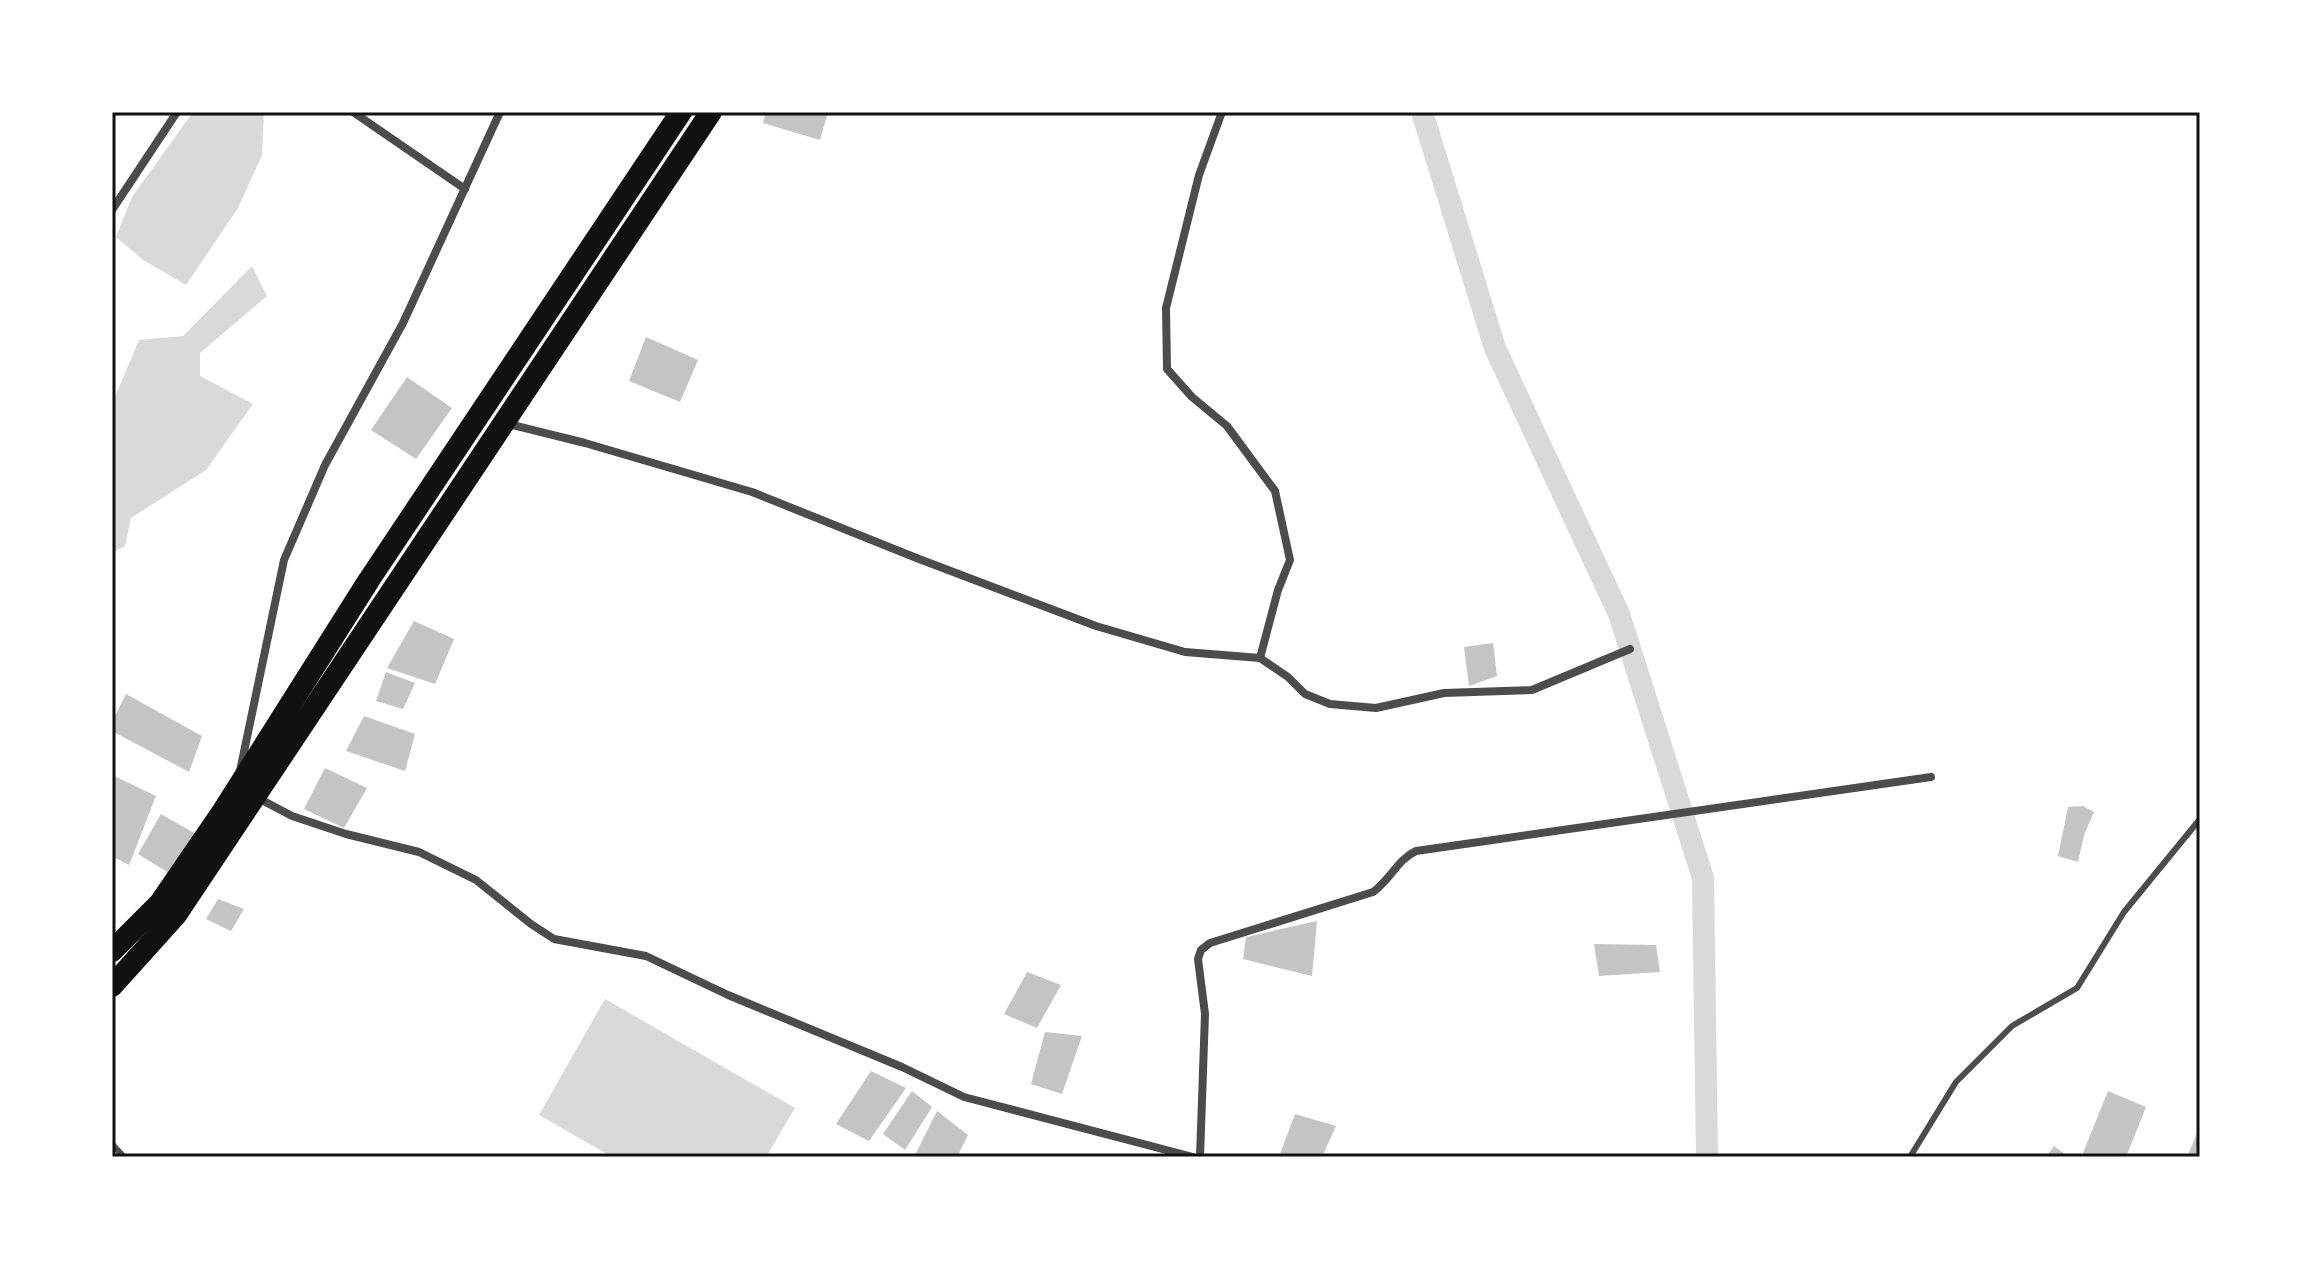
<svg xmlns="http://www.w3.org/2000/svg" width="2312" height="1269" viewBox="0 0 2312 1269" font-family="Ubuntu,sans-serif">
<style>
.water{fill:#d9d9d9}
.lines{fill:none;stroke-linecap:round;stroke-linejoin:round}
.canal{stroke:#d9d9d9;stroke-width:22}
.building{fill:#c4c4c4}
.service{stroke:#4c4c4c;stroke-width:6}
.minor{stroke:#4c4c4c;stroke-width:8}
.trunk{stroke:#111;stroke-width:22}
.neatline{fill:none;stroke:#111;stroke-width:3}
</style>
<rect width="100%" height="100%" fill="#fff"/>
<g class="water">
<polygon points="193,112 264,112 262,155 238,208 186,285 143,260 116,237 132,197"/>
<polygon points="252,266 267,296 200,353 200,376 253,404 206,470 131,518 125,546 112,553 112,404 139,340 183,336"/>
<polygon points="605,999 795,1108 766,1157 612,1157 539,1115"/>
</g>
<g class="lines">
<polyline class="canal" points="1422,112 1495,348 1619,614 1703,878 1707,1157"/>
</g>
<g class="building">
<polygon points="766,112 828,112 820,140 763,123"/>
<polygon points="646,337 698,360 680,402 629,381"/>
<polygon points="407,377 452,408 416,459 371,430"/>
<polygon points="414,621 454,639 435,684 387,668"/>
<polygon points="1493,643 1497,676 1469,686 1464,647"/>
<polygon points="386,672 415,683 403,709 376,701"/>
<polygon points="126,694 202,736 189,772 112,731 112,722"/>
<polygon points="364,716 415,734 405,771 346,751"/>
<polygon points="325,768 367,788 344,828 304,809"/>
<polygon points="112,775 156,796 129,865 112,856"/>
<polygon points="2083,806 2094,812 2084,835 2078,862 2058,856 2068,807"/>
<polygon points="161,814 196,834 174,876 138,854"/>
<polygon points="218,899 244,909 231,931 206,919"/>
<polygon points="1317,921 1312,976 1243,959 1246,937"/>
<polygon points="1594,944 1656,945 1660,972 1599,976"/>
<polygon points="1027,972 1061,985 1037,1028 1004,1014"/>
<polygon points="1045,1032 1082,1036 1062,1094 1031,1084"/>
<polygon points="871,1071 906,1088 869,1141 836,1124"/>
<polygon points="912,1091 932,1107 905,1150 883,1134"/>
<polygon points="2108,1091 2146,1107 2126,1157 2091,1157 2083,1153"/>
<polygon points="937,1111 968,1135 957,1157 914,1157"/>
<polygon points="1295,1114 1336,1126 1322,1157 1279,1157"/>
<polygon points="2200,1126 2200,1157 2187,1157"/>
<polygon points="2054,1146 2069,1157 2046,1157"/>
</g>
<g class="lines">
<g class="service">
<polyline points="112,1144 124,1157"/>
<polyline points="1910,1157 1956,1082 2012,1026 2077,988 2124,912 2200,819"/>
</g>
<g class="minor">
<polyline points="353,112 465,189"/>
<polyline points="1222,112 1199,175 1166,308 1167,369 1192,397 1227,426 1275,491 1290,560 1278,590 1260,658"/>
<polyline points="112,210 177,112"/>
<polyline points="508,424 585,443 752,492 919,559 1096,626 1185,652 1260,658 1288,677 1305,694 1330,704 1376,708 1444,693 1532,690 1630,649"/>
<polyline points="240,771 284,560 325,465 403,323 500,112"/>
<polyline points="256,797 292,816 346,834 419,852 476,880 531,924 554,939 646,956 728,995 902,1067 964,1097 1193,1157"/>
<path d="M1200,1157L1205,1014L1198,959L1201,950L1210,943L1373,892C1390,880 1398,859 1416,851L1931,777"/>
</g>
<g class="trunk">
<polyline points="112,951 160,903 223,811 369,580 681,112"/>
<polyline points="112,986 176,915 711,112"/>
</g>
</g>
<rect width="2312" height="1269" fill="none" stroke="#ffffff" stroke-width="228"/>
<rect x="114" y="114" width="2084" height="1041" class="neatline"/>
</svg>
